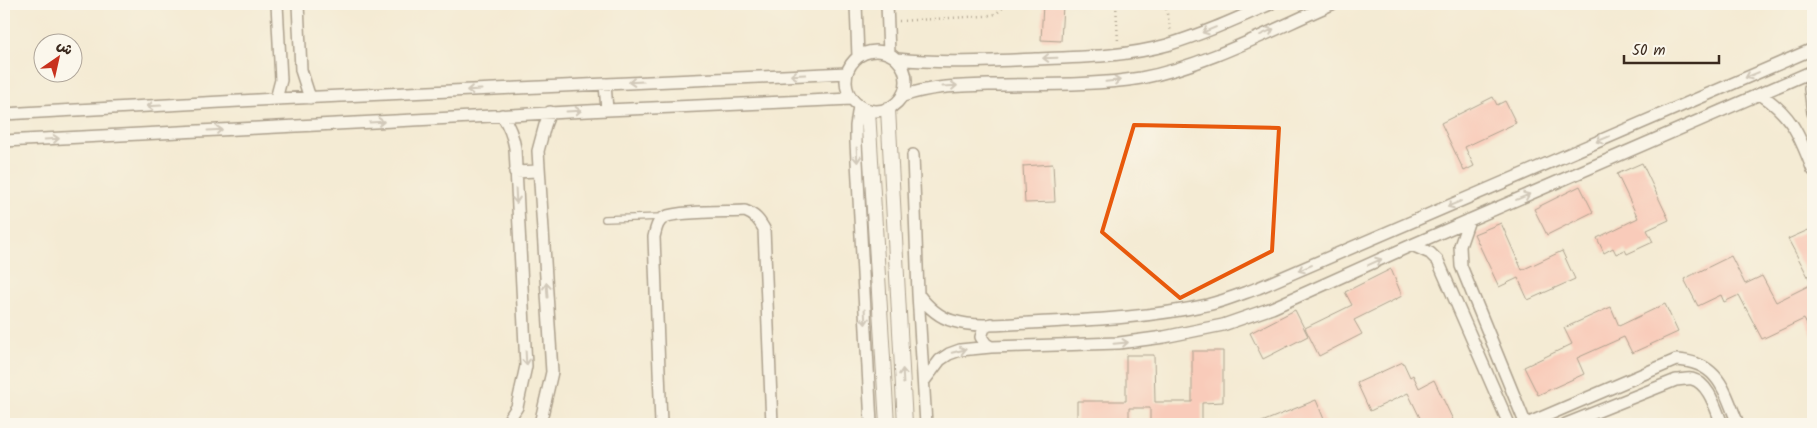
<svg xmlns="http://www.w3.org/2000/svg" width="1817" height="428" font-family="Kalam,'Playpen Sans Arabic',sans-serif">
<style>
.building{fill:#fea59b}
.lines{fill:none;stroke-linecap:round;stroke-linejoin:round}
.service-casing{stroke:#574739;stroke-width:8}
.minor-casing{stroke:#574739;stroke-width:14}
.tertiary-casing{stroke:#574739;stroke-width:16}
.path{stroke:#574739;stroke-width:2.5;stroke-dasharray:1 4;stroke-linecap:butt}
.service{stroke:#fff;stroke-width:5.5}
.minor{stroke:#fff;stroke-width:11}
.tertiary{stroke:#fff;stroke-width:14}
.oneway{stroke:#a79f9a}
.marked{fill:none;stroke:#e8590c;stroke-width:4;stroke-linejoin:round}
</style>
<rect width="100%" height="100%" fill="#fbf7ec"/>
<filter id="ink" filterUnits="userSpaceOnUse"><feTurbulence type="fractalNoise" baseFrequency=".02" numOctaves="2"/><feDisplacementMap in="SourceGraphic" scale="10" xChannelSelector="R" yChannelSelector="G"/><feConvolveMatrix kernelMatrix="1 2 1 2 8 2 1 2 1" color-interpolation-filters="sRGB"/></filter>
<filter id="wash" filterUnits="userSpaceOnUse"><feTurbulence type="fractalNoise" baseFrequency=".0096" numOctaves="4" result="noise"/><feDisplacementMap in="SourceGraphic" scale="20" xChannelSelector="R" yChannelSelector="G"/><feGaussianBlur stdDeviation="1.12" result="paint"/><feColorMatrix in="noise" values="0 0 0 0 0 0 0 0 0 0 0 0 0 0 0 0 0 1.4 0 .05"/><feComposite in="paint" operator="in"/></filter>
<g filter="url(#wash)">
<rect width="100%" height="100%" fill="#f4ebd4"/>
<g id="blocks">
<path class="building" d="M 1043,4 L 1063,5 L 1061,41 L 1041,40 Z
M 1493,97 L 1497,105 L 1505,101 L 1516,123 L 1465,147 L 1474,166 L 1464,171 L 1441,123 Z
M 1642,163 L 1669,220 L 1647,230 L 1653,242 L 1627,254 L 1625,250 L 1616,254 L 1613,248 L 1604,253 L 1597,238 L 1638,218 L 1617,174 Z
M 1053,164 L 1055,202 L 1025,203 L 1023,166 Z
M 1580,186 L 1593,212 L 1547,235 L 1534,209 Z
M 1501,223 L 1522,270 L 1562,251 L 1575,279 L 1528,300 L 1518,278 L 1499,287 L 1474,234 Z
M 1813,228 L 1813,337 L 1804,319 L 1762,339 L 1739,295 L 1724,302 L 1721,295 L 1698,306 L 1684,279 L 1731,256 L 1745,284 L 1762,276 L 1776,302 L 1812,284 L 1788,239 Z
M 1391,269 L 1402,296 L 1354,320 L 1362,334 L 1319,356 L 1305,328 L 1352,305 L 1345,292 Z
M 1665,304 L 1678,332 L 1632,353 L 1624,337 L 1577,358 L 1584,374 L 1538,395 L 1524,367 L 1572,344 L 1564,328 L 1611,307 L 1619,326 Z
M 1295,310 L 1308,336 L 1263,359 L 1250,333 Z
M 1192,351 L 1223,351 L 1223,402 L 1202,403 L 1202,424 L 1150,424 L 1150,408 L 1129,408 L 1129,424 L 1077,424 L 1077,401 L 1126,401 L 1126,355 L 1154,355 L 1155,402 L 1192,402 Z
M 1403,362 L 1410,377 L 1413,375 L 1419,388 L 1434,380 L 1455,424 L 1423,424 L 1408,393 L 1370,411 L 1357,383 Z
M 1316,400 L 1326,424 L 1257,424 Z"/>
</g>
</g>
<g filter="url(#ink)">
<use href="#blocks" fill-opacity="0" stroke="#574739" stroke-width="1"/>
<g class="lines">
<g class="service-casing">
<path id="service" d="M 605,219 L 662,217"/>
</g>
<g class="minor-casing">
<path id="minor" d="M 298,4 L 301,70 L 310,98
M 856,4 L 858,57
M 887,4 L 889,53
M846 81a30 30 0 1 1 60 0a30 30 0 1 1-60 0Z
M 897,59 C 943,64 989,61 1035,59 C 1079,57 1124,57 1167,45 C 1203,34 1236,19 1270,4
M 1813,72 L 1810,89 L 1813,113
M 605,84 L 607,110
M 1760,94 C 1793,116 1799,135 1813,170
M 903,96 C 931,86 959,86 989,85 C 1039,84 1092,86 1141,78 C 1205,66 1272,30 1332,4
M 276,99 L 281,80 L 277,4
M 859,106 L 856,126 L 856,142 L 871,424
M 4,114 L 276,99 L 847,73
M 502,115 C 509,126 513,135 515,148 L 526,366 L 517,407 L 506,424
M 4,141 L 607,110 L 852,99
M 913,155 L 918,294 L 926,424
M 515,172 L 538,171
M 1469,220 L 1460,246 L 1461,266 L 1524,420
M 1412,245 L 1430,253 L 1438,261 L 1509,424
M 918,294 C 927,306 938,317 953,321 C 977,328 1005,324 1029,323 C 1089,320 1148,318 1207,305 C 1224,301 1241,294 1258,288 L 1813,49
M 991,347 L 986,344 L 981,337 L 984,328 L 991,324
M 924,381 L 940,360 L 949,354 L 960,350 L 991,347 L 1119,343 L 1164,337 L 1223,325 L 1272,308 L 1412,245 L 1813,71
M 1529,423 L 1676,360 C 1719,362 1724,390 1738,424
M 540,424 L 552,372 L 538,151 L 545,125 L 550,112
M 661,424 L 654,237 C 656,229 657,221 665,217 C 677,211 729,212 745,211 C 755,215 759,220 764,229 L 772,424
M 1566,424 L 1676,380 C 1681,380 1688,378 1692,379 C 1709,383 1716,410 1722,424"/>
</g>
<g class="tertiary-casing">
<path id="tertiary" d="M 888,109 L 905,424
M 868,111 L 887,424"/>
</g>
<path class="path" d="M 1116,4 L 1118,42
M 1165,4 L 1171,32
M 899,21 L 984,16 L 996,14 L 1007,4"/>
<use href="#service" class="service"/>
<use href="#minor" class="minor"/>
<use href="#tertiary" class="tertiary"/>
</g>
<defs><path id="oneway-shaft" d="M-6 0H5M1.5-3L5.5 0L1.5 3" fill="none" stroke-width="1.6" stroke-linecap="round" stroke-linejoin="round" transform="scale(1.25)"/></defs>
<g class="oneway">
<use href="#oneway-shaft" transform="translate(1209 30) rotate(158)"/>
<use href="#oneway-shaft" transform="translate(1267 32) rotate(-24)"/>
<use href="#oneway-shaft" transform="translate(1050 58) rotate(178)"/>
<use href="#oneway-shaft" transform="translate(798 75) rotate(177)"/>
<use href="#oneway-shaft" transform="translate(1752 75) rotate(157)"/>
<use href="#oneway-shaft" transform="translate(1113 81) rotate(-6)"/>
<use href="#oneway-shaft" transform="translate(636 82) rotate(177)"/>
<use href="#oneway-shaft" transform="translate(950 86) rotate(-3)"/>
<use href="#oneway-shaft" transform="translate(474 90) rotate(177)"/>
<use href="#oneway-shaft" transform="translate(154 106) rotate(177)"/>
<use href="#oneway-shaft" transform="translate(574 111) rotate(-3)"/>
<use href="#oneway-shaft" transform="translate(377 122) rotate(-3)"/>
<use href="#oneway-shaft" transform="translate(215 130) rotate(-3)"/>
<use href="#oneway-shaft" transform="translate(52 139) rotate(-3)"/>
<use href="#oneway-shaft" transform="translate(1603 139) rotate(157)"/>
<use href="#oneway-shaft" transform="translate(857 155) rotate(87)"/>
<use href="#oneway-shaft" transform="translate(516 196) rotate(87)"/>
<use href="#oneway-shaft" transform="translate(1523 197) rotate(-23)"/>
<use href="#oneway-shaft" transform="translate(1454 204) rotate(157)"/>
<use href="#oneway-shaft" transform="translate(1375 262) rotate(-24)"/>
<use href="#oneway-shaft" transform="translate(1305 268) rotate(157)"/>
<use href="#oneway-shaft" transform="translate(547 290) rotate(-94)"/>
<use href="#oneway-shaft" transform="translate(865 317) rotate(87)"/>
<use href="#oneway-shaft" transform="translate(1121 343) rotate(-5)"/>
<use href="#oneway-shaft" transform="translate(959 351) rotate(-14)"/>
<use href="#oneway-shaft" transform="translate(526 358) rotate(87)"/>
<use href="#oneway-shaft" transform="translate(903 376) rotate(-93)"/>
</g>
</g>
<path d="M0 0H1817V428H0ZM 1134,125 L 1279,128 L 1272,251 L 1180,298 L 1102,232 Z" fill="#f4ebd4" fill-opacity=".55" fill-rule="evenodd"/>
<path class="marked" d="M 1134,125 L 1279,128 L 1272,251 L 1180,298 L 1102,232 Z"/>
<rect width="1817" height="428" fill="none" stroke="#fbf7ec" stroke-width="20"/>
<g transform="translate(58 58) rotate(34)"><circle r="24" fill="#fbf7ec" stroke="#aea59a"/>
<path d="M0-4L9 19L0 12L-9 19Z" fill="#c8321e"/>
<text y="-8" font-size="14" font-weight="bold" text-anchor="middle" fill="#3b2a1e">ش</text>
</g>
<path d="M1624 55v8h95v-8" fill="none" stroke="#3b2a1e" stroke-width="2.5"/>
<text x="1632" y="55" font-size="15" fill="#3b2a1e" stroke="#fbf7ec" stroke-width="4" paint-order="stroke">50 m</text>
</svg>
